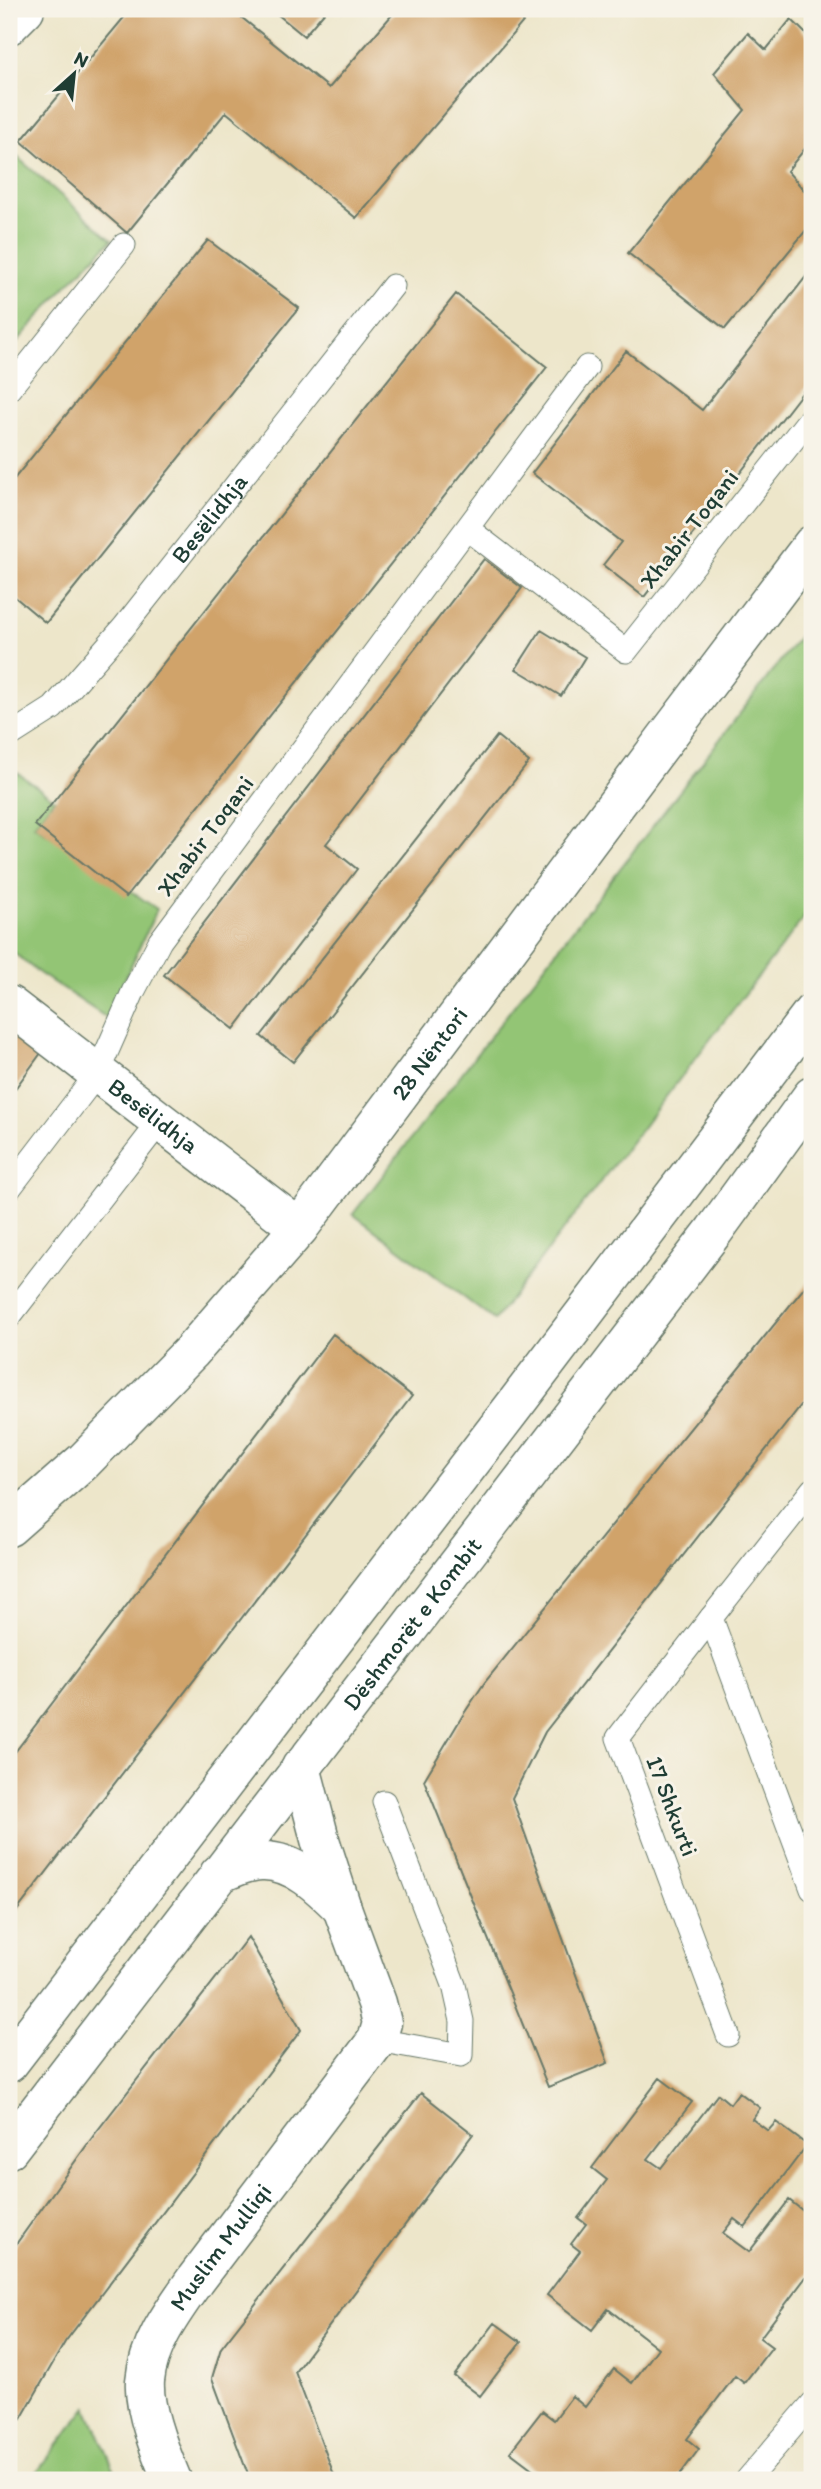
<svg xmlns="http://www.w3.org/2000/svg" width="821" height="2489" font-family="Itim,sans-serif">
<style>
.green{fill:#93c575;stroke:#598154;stroke-width:2}
.building{fill:#d0a36a}
.lines{fill:none;stroke-linecap:round;stroke-linejoin:round}
.lane-casing{stroke:#677868;stroke-width:25}
.street-casing{stroke:#677868;stroke-width:41}
.secondary-casing{stroke:#677868;stroke-width:41}
.primary-casing{stroke:#677868;stroke-width:41}
.lane{stroke:#fff;stroke-width:23}
.street{stroke:#fff;stroke-width:38}
.secondary{stroke:#fff;stroke-width:38}
.primary{stroke:#fff;stroke-width:38}
.labels{text-anchor:middle;stroke-width:6;stroke-linejoin:round;paint-order:stroke}
.street-label{font-size:24px;fill:#1f3d34;stroke:#f7f3e8}
</style>
<rect width="100%" height="100%" fill="#f7f3e8"/>
<filter id="ink" filterUnits="userSpaceOnUse"><feTurbulence type="fractalNoise" baseFrequency=".0143" numOctaves="2"/><feDisplacementMap in="SourceGraphic" scale="14" xChannelSelector="R" yChannelSelector="G"/><feConvolveMatrix kernelMatrix="1 2 1 2 8 2 1 2 1" color-interpolation-filters="sRGB"/></filter>
<filter id="wash" filterUnits="userSpaceOnUse"><feTurbulence type="fractalNoise" baseFrequency=".00686" numOctaves="4" result="noise"/><feDisplacementMap in="SourceGraphic" scale="28" xChannelSelector="R" yChannelSelector="G"/><feGaussianBlur stdDeviation="1.57" result="paint"/><feColorMatrix in="noise" values="0 0 0 0 0 0 0 0 0 0 0 0 0 0 0 0 0 1.4 0 .05"/><feComposite in="paint" operator="in"/></filter>
<g filter="url(#wash)">
<rect width="100%" height="100%" fill="#ede6ca"/>
<path class="green" d="M 9,150 L 112,240 L 66,286 L 9,351 Z
M 812,620 L 812,907 L 494,1320 L 353,1214 Z
M 9,767 L 54,799 L 34,825 L 157,909 L 107,1018 L 39,973 L 9,949 Z
M 87,2407 L 119,2480 L 31,2480 Z"/>
<g id="blocks">
<path class="building" d="M 131,9 L 231,9 L 329,88 L 397,9 L 534,9 L 356,218 L 226,112 L 127,233 L 21,141 Z
M 271,9 L 327,9 L 304,36 Z
M 791,19 L 812,40 L 812,140 L 787,171 L 812,199 L 812,223 L 725,329 L 628,253 L 745,110 L 714,73 L 748,33 L 766,50 Z
M 208,240 L 299,308 L 46,623 L 9,592 L 9,485 Z
M 812,269 L 812,380 L 644,597 L 603,565 L 621,542 L 532,473 L 626,351 L 702,410 Z
M 456,294 L 547,367 L 126,897 L 35,825 Z
M 484,559 L 522,588 L 326,844 L 357,869 L 234,1029 L 164,975 Z
M 541,630 L 585,657 L 561,696 L 516,669 Z
M 497,736 L 529,762 L 293,1062 L 261,1036 Z
M 9,1029 L 41,1053 L 9,1097 Z
M 812,1278 L 812,1391 L 545,1732 L 512,1798 L 608,2063 L 548,2087 L 424,1780 L 463,1715 L 485,1682 Z
M 333,1334 L 412,1396 L 9,1921 L 9,1760 Z
M 248,1937 L 301,2030 L 65,2342 L 21,2419 L 9,2396 L 9,2254 L 94,2135 Z
M 660,2078 L 692,2102 L 648,2159 L 661,2168 L 718,2094 L 730,2104 L 739,2092 L 760,2108 L 752,2119 L 768,2131 L 776,2122 L 807,2145 L 745,2227 L 734,2219 L 723,2233 L 749,2252 L 789,2200 L 812,2218 L 812,2269 L 760,2338 L 772,2347 L 744,2383 L 735,2376 L 687,2439 L 699,2449 L 676,2480 L 547,2480 L 510,2452 L 542,2411 L 554,2420 L 572,2396 L 585,2407 L 614,2369 L 632,2383 L 658,2348 L 608,2309 L 592,2330 L 547,2295 L 580,2251 L 571,2244 L 586,2224 L 578,2218 L 607,2180 L 592,2168 Z
M 421,2093 L 473,2134 L 295,2372 L 336,2480 L 250,2480 L 212,2378 L 221,2348 Z
M 495,2323 L 521,2342 L 480,2396 L 454,2376 Z"/>
</g>
</g>
<g filter="url(#ink)">
<use href="#blocks" fill-opacity="0" stroke="#677868" stroke-width="2"/>
<g class="lines">
<g class="lane-casing">
<g id="lane">
<path d="M 9,389 L 124,245"/>
<path d="M 468,529 L 626,651 L 812,416"/>
<path id="s1" d="M 9,736 L 53,708 L 124,627 L 393,286"/>
<path d="M 9,1189 L 97,1074 L 133,992 L 160,941 L 587,367"/>
<path d="M 9,1317 L 159,1123"/>
<path d="M 812,1490 L 711,1618 L 812,1889"/>
<path d="M 711,1618 L 618,1738 L 728,2035"/>
<path d="M 377,2040 L 461,2055 L 462,2021 L 454,1985 L 384,1802"/>
<path d="M 747,2480 L 812,2404"/>
</g>
</g>
<g class="street-casing">
<g id="street">
<path id="s2" d="M 9,1005 L 299,1228"/>
<path id="s3" d="M 9,1527 L 84,1461 L 191,1352 L 299,1228 L 665,739 L 812,545"/>
<path d="M 219,1874 C 233,1868 247,1861 262,1861 C 294,1860 321,1887 342,1908"/>
<path id="s4" d="M 172,2480 C 161,2454 143,2410 145,2381 C 148,2344 174,2310 195,2280 L 377,2040 L 382,2023 L 377,2003 L 342,1908 L 321,1843 L 301,1767"/>
</g>
</g>
<g class="secondary-casing">
<path id="secondary" d="M 9,25 L 25,9"/>
</g>
<g class="primary-casing">
<g id="primary">
<path d="M 9,2063 L 514,1406 L 812,1013"/>
<path id="s5" d="M 9,2149 L 714,1231 L 812,1096"/>
</g>
</g>
<use href="#lane" class="lane"/>
<use href="#street" class="street"/>
<use href="#secondary" class="secondary"/>
<use href="#primary" class="primary"/>
</g>
</g>
<g class="labels">
<g class="street-label">
<text dy="8" stroke="none"><textPath href="#s1" startOffset="298">Besëlidhja</textPath></text>
<text transform="translate(689 529) rotate(-52)" y="8">Xhabir Toqani</text>
<text transform="translate(205 836) rotate(-53)" y="8">Xhabir Toqani</text>
<text dy="8" stroke="none"><textPath href="#s3" startOffset="635">28 Nëntori</textPath></text>
<text dy="8" stroke="none"><textPath href="#s2" startOffset="182">Besëlidhja</textPath></text>
<text dy="8" stroke="none"><textPath href="#s5" startOffset="662">Dëshmorët e Kombit</textPath></text>
<text transform="translate(672 1806) rotate(69)" y="8">17 Shkurti</text>
<text dy="8" stroke="none"><textPath href="#s4" startOffset="259">Muslim Mulliqi</textPath></text>
</g>
</g>
<rect width="821" height="2489" fill="none" stroke="#f7f3e8" stroke-width="35"/>
<g transform="translate(74 74) rotate(27)" stroke="#f7f3e8" stroke-width="5" paint-order="stroke">
<path d="M0-5L12 26L0 18L-12 26Z" fill="#1f3d34"/>
<text y="-10" font-size="19" font-weight="bold" text-anchor="middle" fill="#1f3d34">N</text>
</g>
</svg>
